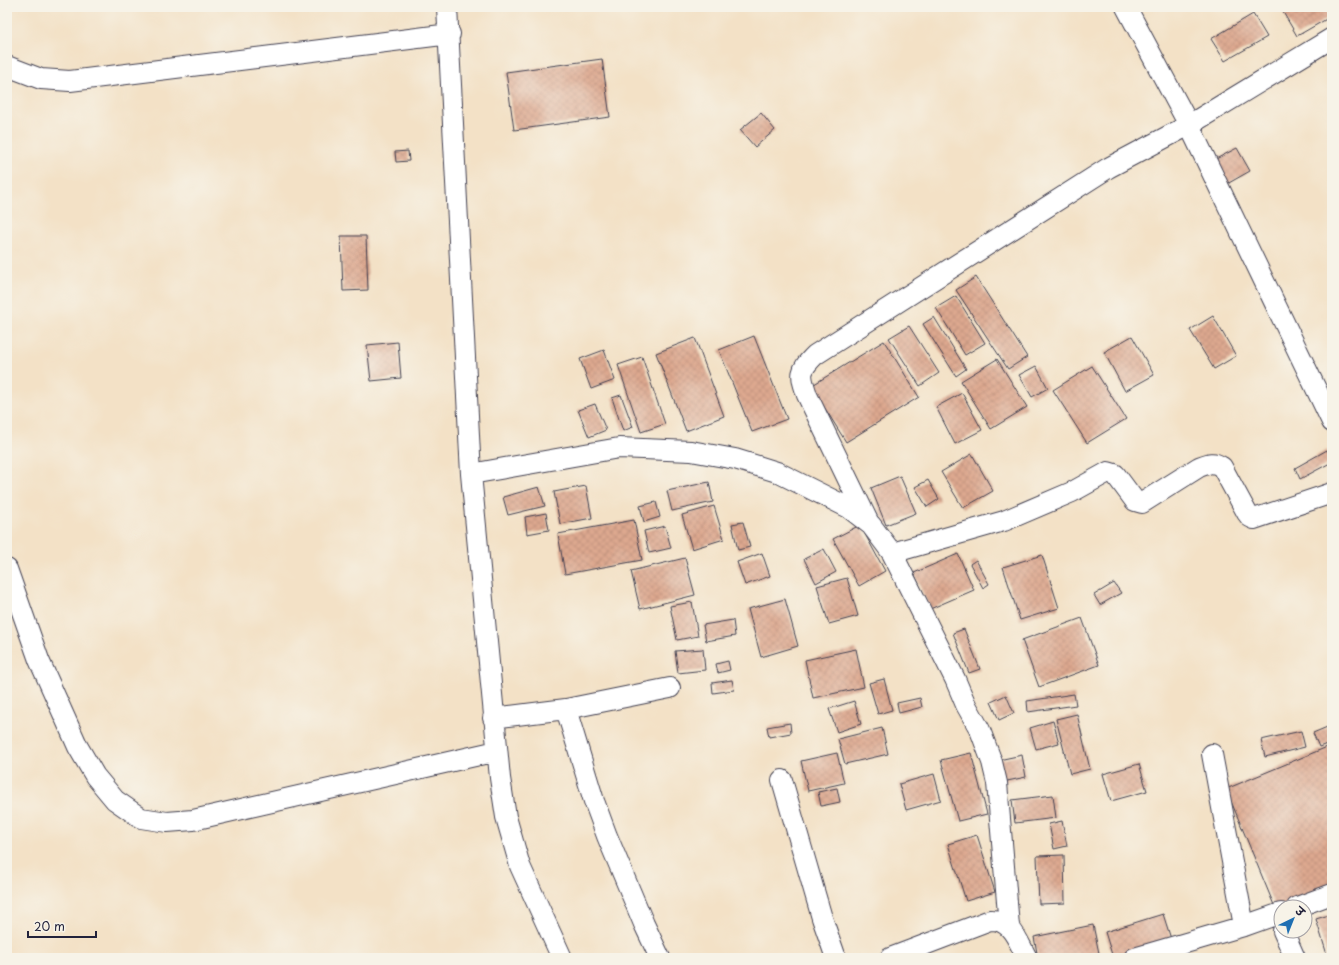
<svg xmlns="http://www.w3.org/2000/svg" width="1339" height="965" font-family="'Playpen Sans','Playpen Sans Deva',sans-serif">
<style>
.building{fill:url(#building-cross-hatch)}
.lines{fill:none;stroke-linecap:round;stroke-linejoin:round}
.minor-casing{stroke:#413f50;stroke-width:22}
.minor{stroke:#fff;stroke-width:20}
</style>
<defs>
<pattern id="building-cross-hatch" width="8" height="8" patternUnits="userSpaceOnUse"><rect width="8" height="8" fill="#dda88f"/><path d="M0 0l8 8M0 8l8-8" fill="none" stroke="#bd907c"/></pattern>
</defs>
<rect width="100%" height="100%" fill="#f7f3e8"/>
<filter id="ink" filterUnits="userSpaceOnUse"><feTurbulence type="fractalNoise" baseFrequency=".025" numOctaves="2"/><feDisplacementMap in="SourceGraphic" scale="8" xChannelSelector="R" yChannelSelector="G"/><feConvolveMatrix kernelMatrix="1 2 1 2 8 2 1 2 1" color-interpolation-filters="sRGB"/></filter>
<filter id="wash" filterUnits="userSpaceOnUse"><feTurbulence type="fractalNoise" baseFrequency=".012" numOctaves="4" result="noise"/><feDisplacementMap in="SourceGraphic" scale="16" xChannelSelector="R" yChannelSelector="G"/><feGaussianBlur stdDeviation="0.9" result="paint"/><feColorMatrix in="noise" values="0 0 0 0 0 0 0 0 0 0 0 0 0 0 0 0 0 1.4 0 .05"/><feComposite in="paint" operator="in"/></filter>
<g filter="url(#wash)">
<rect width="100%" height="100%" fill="#f3e1c6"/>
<g id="blocks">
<path class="building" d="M 1280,7 L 1325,7 L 1330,17 L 1297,36 Z
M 1253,14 L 1267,37 L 1225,61 L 1211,39 Z
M 602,59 L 610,117 L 514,130 L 506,72 Z
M 761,113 L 775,130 L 755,147 L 740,130 Z
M 1237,148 L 1250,171 L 1227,184 L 1214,160 Z
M 408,151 L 409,161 L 396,162 L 395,152 Z
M 341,236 L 366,236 L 368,290 L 343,291 Z
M 976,277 L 1027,357 L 1008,369 L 956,290 Z
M 956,296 L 985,343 L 965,355 L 936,308 Z
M 1213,316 L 1236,356 L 1214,369 L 1190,330 Z
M 934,317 L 966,369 L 956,376 L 923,324 Z
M 909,326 L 939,373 L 920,386 L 889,338 Z
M 754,336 L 787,419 L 752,432 L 719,350 Z
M 1132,336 L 1154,375 L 1125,391 L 1104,352 Z
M 695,338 L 724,416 L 686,431 L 656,353 Z
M 884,341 L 919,397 L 846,442 L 811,386 Z
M 398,342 L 401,378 L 371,381 L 367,345 Z
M 604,350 L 615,380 L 591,389 L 580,359 Z
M 642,357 L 665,424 L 641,432 L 618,365 Z
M 997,359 L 1027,407 L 991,429 L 961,381 Z
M 1036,366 L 1048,388 L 1032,397 L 1019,375 Z
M 1092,366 L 1126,419 L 1087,443 L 1053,390 Z
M 962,393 L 982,430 L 955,444 L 936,407 Z
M 621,395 L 633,427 L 623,431 L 612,398 Z
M 595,404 L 606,430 L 589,437 L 578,410 Z
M 1327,450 L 1332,459 L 1332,462 L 1300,479 L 1295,468 Z
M 972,454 L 993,491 L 963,508 L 941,472 Z
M 900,476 L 916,513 L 886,525 L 871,488 Z
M 928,480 L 939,499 L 927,507 L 915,487 Z
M 709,482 L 713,502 L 672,511 L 667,491 Z
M 586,486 L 592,518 L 560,524 L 554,492 Z
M 539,487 L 545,506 L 508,515 L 503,497 Z
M 656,502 L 660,517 L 644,522 L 640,506 Z
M 714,506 L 724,539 L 692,549 L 682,515 Z
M 546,513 L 549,530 L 527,534 L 525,517 Z
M 634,520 L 642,560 L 565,574 L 558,534 Z
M 743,522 L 750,547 L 738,550 L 732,524 Z
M 860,525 L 885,571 L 859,586 L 833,539 Z
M 665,526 L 671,548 L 649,553 L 644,531 Z
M 824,549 L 836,572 L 816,583 L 804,559 Z
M 762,553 L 770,576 L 745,585 L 737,562 Z
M 958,554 L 974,590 L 930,609 L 914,573 Z
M 1042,555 L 1059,608 L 1020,620 L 1003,567 Z
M 685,558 L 695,595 L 640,609 L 631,571 Z
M 976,560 L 989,584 L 983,588 L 970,564 Z
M 847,578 L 858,616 L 829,624 L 817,586 Z
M 1114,583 L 1121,593 L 1100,605 L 1094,595 Z
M 785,599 L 798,646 L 761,657 L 748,609 Z
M 692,602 L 698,636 L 677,640 L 670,606 Z
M 1082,618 L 1099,665 L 1039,687 L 1022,640 Z
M 733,620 L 735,636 L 706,641 L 703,625 Z
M 964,629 L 980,669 L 969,673 L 953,633 Z
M 703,649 L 705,670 L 678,673 L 675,651 Z
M 856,649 L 864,687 L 813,698 L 805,660 Z
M 728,661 L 730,670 L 718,673 L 716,664 Z
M 884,679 L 892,710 L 878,714 L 869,683 Z
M 732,680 L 734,690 L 713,693 L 712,683 Z
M 1074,694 L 1076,705 L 1028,712 L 1027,701 Z
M 1006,695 L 1014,713 L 999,720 L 991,702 Z
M 920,698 L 922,707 L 899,713 L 897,703 Z
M 854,701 L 861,724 L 837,732 L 829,709 Z
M 1077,714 L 1090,769 L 1070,774 L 1056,719 Z
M 1053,721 L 1059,743 L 1036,749 L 1030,728 Z
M 790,723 L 791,733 L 769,737 L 767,727 Z
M 1332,725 L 1332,742 L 1319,747 L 1313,733 Z
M 882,728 L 888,754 L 845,764 L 838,739 Z
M 1301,731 L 1305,747 L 1265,757 L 1261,740 Z
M 1332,745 L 1332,887 L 1276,910 L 1226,789 Z
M 837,753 L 844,783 L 808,791 L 801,761 Z
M 971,753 L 987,814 L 958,821 L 941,760 Z
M 1022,755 L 1026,777 L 998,783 L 994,761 Z
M 1139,764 L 1147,791 L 1111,801 L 1103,774 Z
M 934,774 L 941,800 L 906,810 L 899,784 Z
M 837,788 L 840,802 L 821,806 L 818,792 Z
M 1053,795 L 1056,818 L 1015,823 L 1012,800 Z
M 1062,821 L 1067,846 L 1054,849 L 1049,824 Z
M 977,835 L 995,892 L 966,901 L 948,844 Z
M 1064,855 L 1065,903 L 1039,904 L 1037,856 Z
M 1163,914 L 1172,942 L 1120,958 L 1113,958 L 1105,932 Z
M 1332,914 L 1332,958 L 1328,958 L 1316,919 Z
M 1093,925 L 1100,958 L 1038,958 L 1034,937 Z"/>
</g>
</g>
<g filter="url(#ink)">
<use href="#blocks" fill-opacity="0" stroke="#413f50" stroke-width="1"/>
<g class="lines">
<g class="minor-casing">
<path id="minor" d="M 447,7 L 471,474 L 500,778 L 506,817 L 520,866 L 562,958
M 1126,7 L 1189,125 L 1332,422
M 7,66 L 41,79 L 70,81 L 450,34
M 471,474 L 619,448 L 691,451 L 735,459 L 777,472 L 849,508 L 871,525 L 892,553 L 955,679 L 966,705 L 980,730 L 992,762 L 997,783 L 1009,926
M 868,521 L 807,395 C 800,374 799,371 815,355 L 1108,168 L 1189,125 L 1332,38
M 892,553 L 1004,521 L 1072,492 L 1108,472 L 1115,474 L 1135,501 L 1142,503 L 1199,467 C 1209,463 1213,461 1222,467 L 1247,513 L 1250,517 L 1254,519 L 1332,493
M 7,569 L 39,660 L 78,747 L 95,776 L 115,800 L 141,818 L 167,822 L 193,820 L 497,751
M 566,709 L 594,801 L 607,836 L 644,924 L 660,958
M 493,718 L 566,709 L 670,688
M 1212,754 L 1244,926
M 782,780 L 822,918 L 836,958
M 1297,907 L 1332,894
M 1283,931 L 1295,958
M 890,958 L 990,920 C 1012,919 1018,942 1027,958
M 1134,958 L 1244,926 L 1281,913"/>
</g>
<use href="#minor" class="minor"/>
</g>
</g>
<rect width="1339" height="965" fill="none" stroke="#f7f3e8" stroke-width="24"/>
<g transform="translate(1293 919) rotate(43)"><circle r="19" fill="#f7f3e8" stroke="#a29fa3"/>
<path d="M0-3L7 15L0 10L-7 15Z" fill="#1f6fb2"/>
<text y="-6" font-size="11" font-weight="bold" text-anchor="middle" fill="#22223b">उ</text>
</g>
<path d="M28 931v6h68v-6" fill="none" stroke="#22223b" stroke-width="2"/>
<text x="34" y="931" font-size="12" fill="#22223b" stroke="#f7f3e8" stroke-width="3" paint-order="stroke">20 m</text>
</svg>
